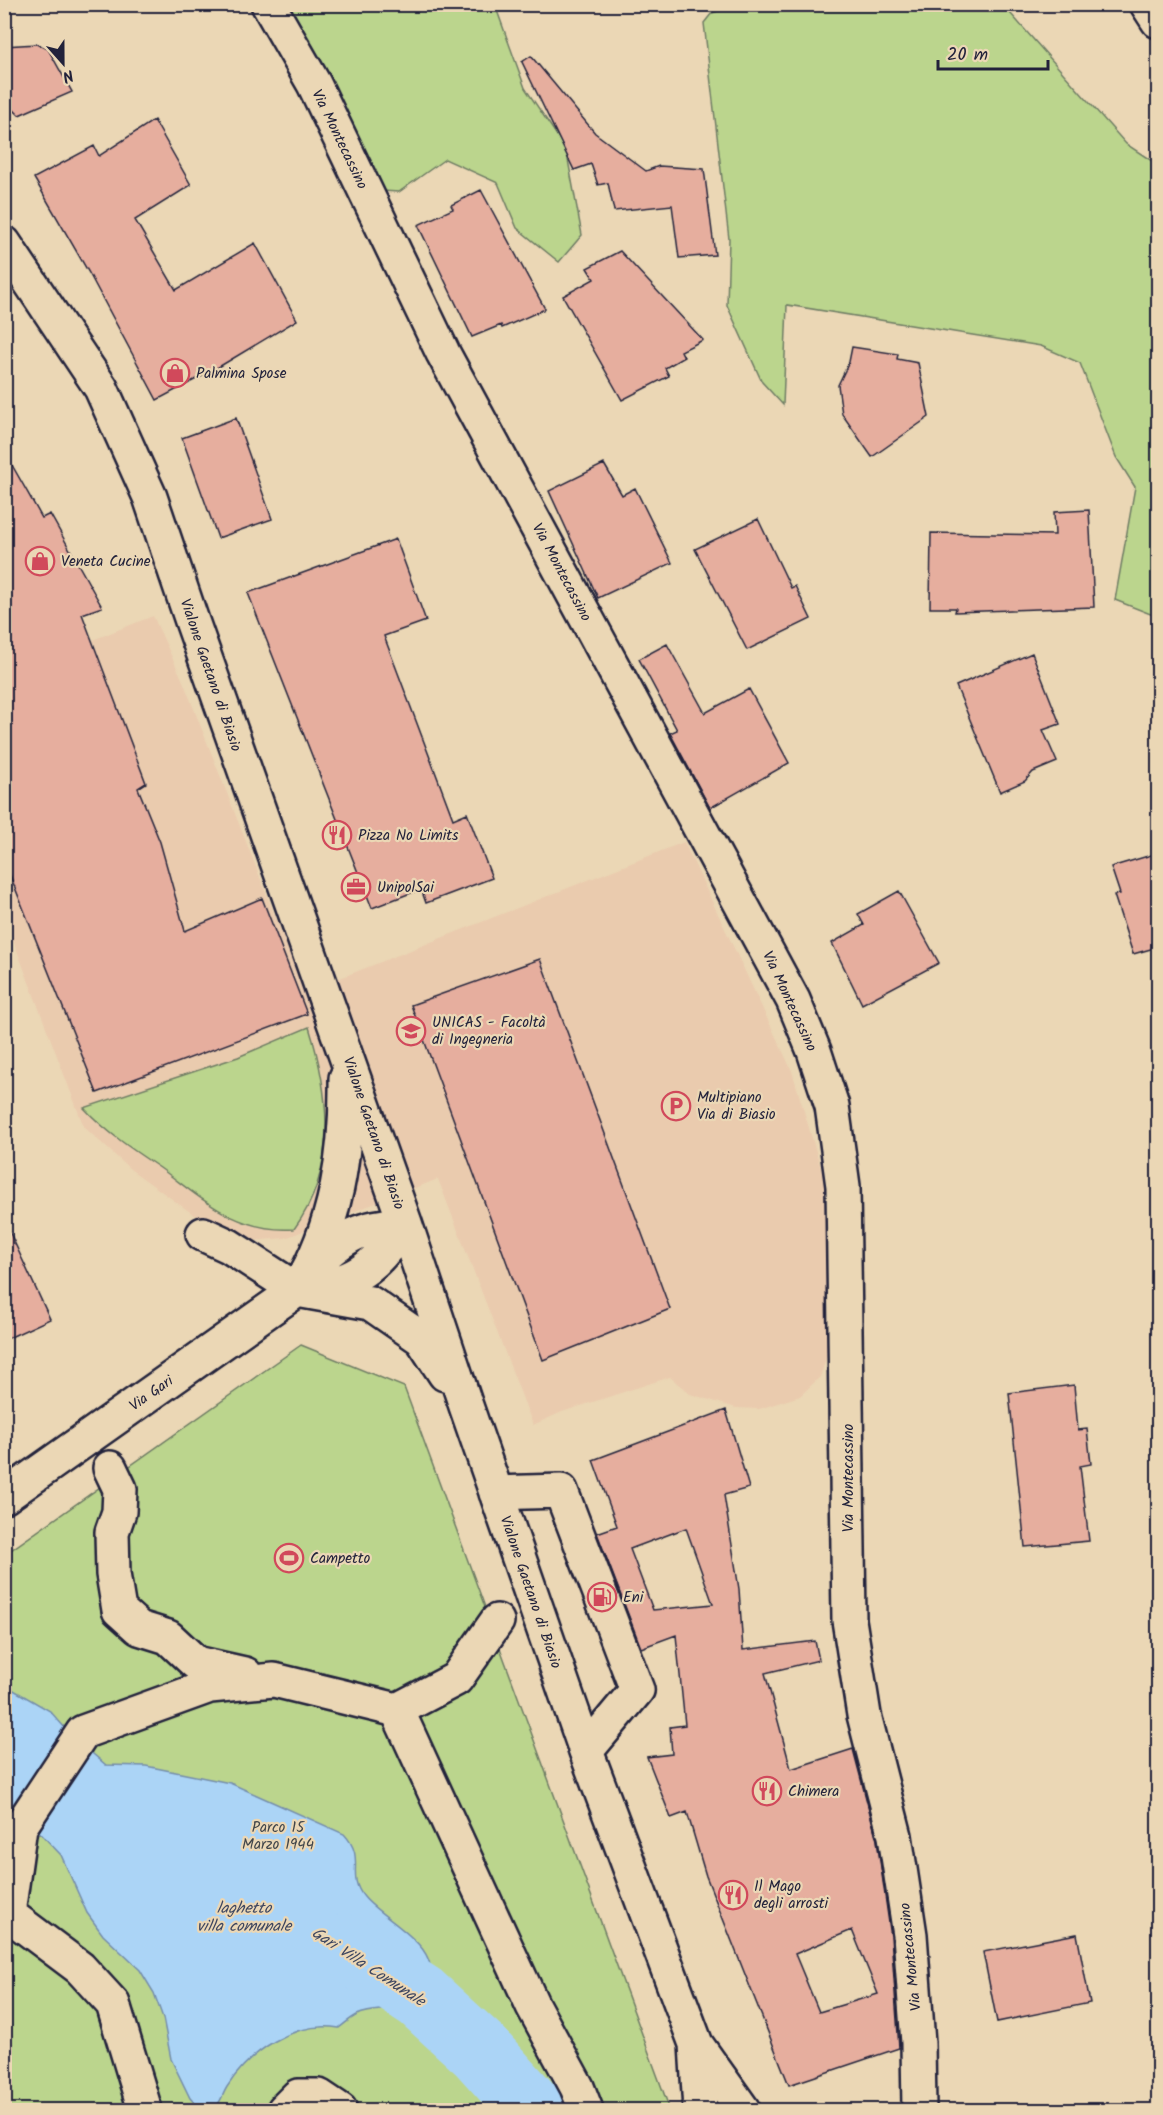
<svg xmlns="http://www.w3.org/2000/svg" width="1163" height="2115" font-family="Kalam,sans-serif">
<style>
.built{fill:#eacbae}
.green{fill:#bbd58d;stroke:#6e7c64;stroke-width:1.5}
.water{fill:#abd4f6;stroke:#748dab;stroke-width:1.5}
.lines{fill:none;stroke-linecap:round;stroke-linejoin:round}
.river{stroke:#abd4f6;stroke-width:66}
.building{fill:#e6ae9e;stroke:#22223b;stroke-width:1.5;fill-rule:evenodd}
.minor-casing{stroke:#22223b;stroke-width:38}
.minor{stroke:#ebd7b5;stroke-width:33}
.labels{text-anchor:middle;stroke-width:4.5;stroke-linejoin:round;paint-order:stroke}
.street-label{font-size:15px;fill:#22223b;stroke:#ebd7b5}
.poi-label{font-size:15px;fill:#22223b;stroke:#ebd7b5;text-anchor:start}
.park-label{font-size:15px;fill:#41464b;stroke:#ebd7b5}
.water-label{font-size:16px;font-style:italic;fill:#3d4660;stroke:#ebd7b5}
</style>
<rect width="100%" height="100%" fill="#ebd7b5"/>
<filter id="ink" filterUnits="userSpaceOnUse"><feTurbulence type="fractalNoise" baseFrequency=".0167" numOctaves="2"/><feDisplacementMap in="SourceGraphic" scale="12" xChannelSelector="R" yChannelSelector="G"/><feConvolveMatrix kernelMatrix="1 2 1 2 8 2 1 2 1" color-interpolation-filters="sRGB"/></filter>
<g filter="url(#ink)">
<path class="built" d="M 153,616 L 183,681 L 305,992 L 684,842 L 792,1071 L 826,1185 L 828,1352 L 820,1377 L 800,1396 L 759,1409 L 736,1408 L 690,1394 L 670,1377 L 562,1412 L 533,1425 L 438,1179 L 285,1238 L 250,1241 L 200,1219 L 130,1169 L 84,1127 L 5,919 L 5,675 Z"/>
<path class="green" d="M 741,4 L 1003,5 L 1126,144 L 1158,165 L 1158,614 L 1153,615 L 1115,600 L 1135,487 L 1116,457 L 1080,363 L 1041,346 L 787,305 L 783,405 L 762,382 L 727,305 L 729,239 L 704,23 L 712,13 Z
M 281,5 L 495,5 L 525,88 L 566,149 L 582,235 L 559,262 L 517,228 L 498,183 L 445,159 L 399,192 L 365,190 Z
M 309,1027 C 330,1095 338,1169 294,1229 C 237,1233 203,1199 160,1168 C 133,1150 106,1132 84,1108 L 238,1057 Z
M 301,1345 L 404,1387 L 670,2110 L 5,2110 L 4,1555 Z"/>
<path class="water" d="M 5,1685 L 50,1711 L 73,1737 L 106,1765 L 146,1766 L 230,1783 L 344,1834 C 367,1859 345,1874 364,1897 C 382,1920 449,1948 426,1987 C 422,1995 416,2003 407,2006 C 392,2011 372,2008 357,2015 C 351,2018 344,2024 339,2028 C 295,2020 250,2051 227,2087 C 222,2095 221,2103 213,2110 L 201,2110 L 190,2098 L 171,2059 L 163,2018 L 154,1993 L 140,1970 L 103,1935 L 87,1913 L 61,1855 L 5,1796 Z"/>
<g class="lines">
<path class="river" d="M 344,1947 L 421,1997 L 480,2051 L 533,2110"/>
</g>
<path class="building" d="M 37,44 L 48,49 L 72,92 L 19,115 L 4,100 L 4,46 Z
M 531,56 L 595,133 L 646,171 L 659,166 L 704,169 L 715,255 L 679,258 L 672,205 L 614,211 L 608,183 L 598,185 L 591,164 L 574,170 L 522,62 Z
M 154,120 L 191,185 L 135,220 L 176,290 L 255,243 L 297,320 L 217,368 L 157,400 L 89,273 L 34,178 L 94,146 L 99,156 Z
M 481,190 L 545,309 L 502,328 L 501,325 L 472,337 L 418,225 L 453,209 L 451,205 Z
M 620,251 L 703,340 L 681,351 L 684,357 L 665,368 L 669,376 L 622,400 L 563,296 L 594,279 L 587,268 Z
M 852,347 L 898,354 L 897,359 L 918,363 L 929,417 L 872,457 L 842,414 L 838,385 L 849,362 Z
M 236,418 L 272,519 L 218,538 L 182,438 Z
M 4,451 L 42,518 L 50,514 L 102,607 L 82,614 L 146,783 L 138,788 L 160,842 L 185,931 L 262,898 L 307,1014 L 97,1093 L 4,860 Z
M 604,464 L 622,495 L 635,488 L 672,563 L 598,598 L 549,491 Z
M 1089,510 L 1094,607 L 955,612 L 956,608 L 930,608 L 931,533 L 1055,535 L 1054,512 Z
M 758,519 L 791,588 L 795,586 L 811,619 L 747,650 L 695,549 Z
M 396,539 L 426,621 L 384,636 L 453,819 L 467,813 L 492,878 L 426,903 L 421,889 L 372,908 L 248,593 Z
M 667,644 L 705,713 L 749,689 L 789,763 L 710,808 L 670,733 L 677,730 L 639,659 Z
M 1032,653 L 1060,724 L 1043,730 L 1057,762 L 1033,772 L 1025,781 L 1000,792 L 956,686 Z
M 1158,853 L 1158,947 L 1133,954 L 1114,895 L 1120,894 L 1111,867 Z
M 899,891 L 939,963 L 862,1004 L 832,943 L 864,925 L 858,914 Z
M 540,959 L 670,1309 L 543,1360 L 411,1005 Z
M 4,1220 L 50,1319 L 4,1340 Z
M 1074,1385 L 1078,1430 L 1087,1429 L 1091,1464 L 1080,1466 L 1089,1541 L 1025,1547 L 1009,1393 Z
M 726,1410 L 749,1488 L 724,1495 L 739,1589 L 743,1650 L 815,1641 L 819,1660 L 765,1673 L 791,1769 L 853,1749 L 877,1840 L 891,1937 L 899,2048 L 789,2085 L 706,1876 L 687,1812 L 671,1818 L 647,1757 L 672,1754 L 670,1727 L 685,1725 L 676,1635 L 641,1648 L 597,1533 L 617,1526 L 593,1460 ZM 686,1528 L 713,1604 L 653,1610 L 630,1549 ZM 852,1930 L 878,1994 L 819,2012 L 795,1954 Z
M 1077,1934 L 1090,2003 L 997,2022 L 983,1952 Z"/>
<g class="lines">
<g class="minor-casing">
<path id="minor" d="M 268,4 L 314,84 L 443,353 L 793,1000 L 814,1051 L 832,1106 L 843,1186 L 849,1620 L 864,1715 L 895,1836 L 910,1935 L 918,2043 L 919,2110
M 1147,4 L 1158,21
M 4,243 L 101,388 L 150,497 L 192,621 L 405,1223 L 466,1406 L 586,1751 L 696,2044 L 743,2110
M 203,1234 L 229,1246 L 297,1290 L 370,1303 L 422,1339 L 445,1374
M 312,1266 C 348,1233 357,1229 405,1223
M 311,1288 C 361,1282 378,1262 405,1223
M 110,1468 L 120,1489 L 119,1512 L 112,1532 L 113,1574 L 119,1610 L 139,1628 L 168,1637 L 196,1663 L 245,1674
M 496,1493 L 561,1491 L 637,1690 L 586,1751
M 4,1497 L 297,1290 C 337,1226 347,1152 346,1078
M 497,1621 L 456,1679 L 397,1710 L 533,2006 L 577,2087 L 586,2110
M 4,1911 L 80,1968 L 113,2004 L 145,2110
M 4,1916 L 8,1913 L 20,1827 L 83,1732 L 210,1686 L 274,1680 L 397,1710
M 696,2044 L 700,2110
M 284,2110 L 298,2096 L 319,2096 L 340,2110"/>
</g>
<use href="#minor" class="minor"/>
</g>
</g>
<defs>
<g id="shop-ring" transform="scale(1.5)"><circle r="9.5" fill="#ebd7b5" stroke="#d1495b" stroke-width="1.5"/><path d="M-5-2.5h2.3a2.7 3.5 0 0 1 5.4 0H5L5.5 6h-11ZM-1.5-2.5h3a1.5 2.3 0 0 0-3 0Z" fill="#d1495b"/></g>
<g id="restaurant-ring" transform="scale(1.5)"><circle r="9.5" fill="#ebd7b5" stroke="#d1495b" stroke-width="1.5"/><path d="M-5-6h1v4h1v-4h1v4h1v-4h1v5L-1.5 .5V6h-2V.5L-5-1ZM5-6V6H3V1.5H1.5Q1.5-4 5-6Z" fill="#d1495b"/></g>
<g id="office-ring" transform="scale(1.5)"><circle r="9.5" fill="#ebd7b5" stroke="#d1495b" stroke-width="1.5"/><path d="M-6-3h4V-5.5h4V-3h4V5H-6ZM-1-4.5V-3h2v-1.5ZM-6 0V1H6V0Z" fill="#d1495b"/></g>
<g id="university-ring" transform="scale(1.5)"><circle r="9.5" fill="#ebd7b5" stroke="#d1495b" stroke-width="1.5"/><path d="M0-5L7-2L0 1L-7-2ZM-4 1L0 2.5L4 1V4Q0 6-4 4Z" fill="#d1495b"/></g>
<g id="parking-ring" transform="scale(1.5)"><circle r="9.5" fill="#ebd7b5" stroke="#d1495b" stroke-width="1.5"/><path d="M-3.5-5.5H1a3.5 3.5 0 0 1 0 7H-1V5.5H-3.5ZM-1-3.4V-.6H.8a1.4 1.4 0 0 0 0-2.8Z" fill="#d1495b"/></g>
<g id="stadium-ring" transform="scale(1.5)"><circle r="9.5" fill="#ebd7b5" stroke="#d1495b" stroke-width="1.5"/><path d="M0-5a6.5 5 0 1 0 0 10a6.5 5 0 1 0 0-10ZM-3.5-1.8h7v3.6h-7Z" fill="#d1495b"/></g>
<g id="fuel-ring" transform="scale(1.5)"><circle r="9.5" fill="#ebd7b5" stroke="#d1495b" stroke-width="1.5"/><path d="M-5.5-6h7V0h2V4h1.3V-2.5L3-4.5l.8-.8L6-3V5H2.5V1h-1V6h-7ZM-4.2-4.7v3.2H.2V-4.7Z" fill="#d1495b"/></g>
</defs>
<g fill-rule="evenodd">
<use href="#shop-ring" x="175" y="373"/>
<use href="#shop-ring" x="40" y="561"/>
<use href="#restaurant-ring" x="337" y="835"/>
<use href="#office-ring" x="356" y="887"/>
<use href="#university-ring" x="411" y="1031"/>
<use href="#parking-ring" x="676" y="1106"/>
<use href="#stadium-ring" x="289" y="1558"/>
<use href="#fuel-ring" x="602" y="1597"/>
<use href="#restaurant-ring" x="767" y="1791"/>
<use href="#restaurant-ring" x="733" y="1895"/>
</g>
<g class="labels">
<g class="street-label">
<text transform="translate(340 139) rotate(64)" y="5">Via Montecassino</text>
<text transform="translate(562 572) rotate(62)" y="5">Via Montecassino</text>
<text transform="translate(211 675) rotate(71)" y="5">Vialone Gaetano di Biasio</text>
<text transform="translate(790 1001) rotate(65)" y="5">Via Montecassino</text>
<text transform="translate(374 1133) rotate(71)" y="5">Vialone Gaetano di Biasio</text>
<text transform="translate(151 1393) rotate(-35)" y="5">Via Gari</text>
<text transform="translate(848 1478) rotate(-90)" y="5">Via Montecassino</text>
<text transform="translate(531 1592) rotate(71)" y="5">Vialone Gaetano di Biasio</text>
<text transform="translate(910 1957) rotate(-96)" y="5">Via Montecassino</text>
</g>
<g class="poi-label">
<text x="196" y="378">Palmina Spose</text>
<text x="61" y="566">Veneta Cucine</text>
<text x="358" y="840">Pizza No Limits</text>
<text x="377" y="892">UnipolSai</text>
<text x="432" y="1027">UNICAS - Facoltà<tspan x="432" dy="17">di Ingegneria</tspan></text>
<text x="697" y="1102">Multipiano<tspan x="697" dy="17">Via di Biasio</tspan></text>
<text x="310" y="1563">Campetto</text>
<text x="623" y="1602">Eni</text>
<text x="788" y="1796">Chimera</text>
<text x="754" y="1891">Il Mago<tspan x="754" dy="17">degli arrosti</tspan></text>
</g>
<g class="park-label">
<text x="278" y="1832">Parco 15<tspan x="278" dy="17">Marzo 1944</tspan></text>
</g>
<g class="water-label">
<text x="244" y="1913">laghetto<tspan x="244" dy="18">villa comunale</tspan></text>
<text transform="translate(369 1966) rotate(33)" y="6">Gari Villa Comunale</text>
</g>
</g>
<rect width="1163" height="2115" fill="none" stroke="#ebd7b5" stroke-width="24"/>
<rect x="12" y="12" width="1139" height="2091" fill="none" stroke="#22223b" stroke-width="2" filter="url(#ink)"/>
<g transform="translate(63 63) rotate(159)" stroke="#ebd7b5" stroke-width="4.5" paint-order="stroke">
<path d="M0-4.5L10 22L0 15L-10 22Z" fill="#22223b"/>
<text y="-9" font-size="16" font-weight="bold" text-anchor="middle" fill="#22223b">N</text>
</g>
<path d="M938 60v9h110v-9" fill="none" stroke="#22223b" stroke-width="3"/>
<text x="947" y="60" font-size="18" fill="#22223b" stroke="#ebd7b5" stroke-width="4.5" paint-order="stroke">20 m</text>
</svg>
